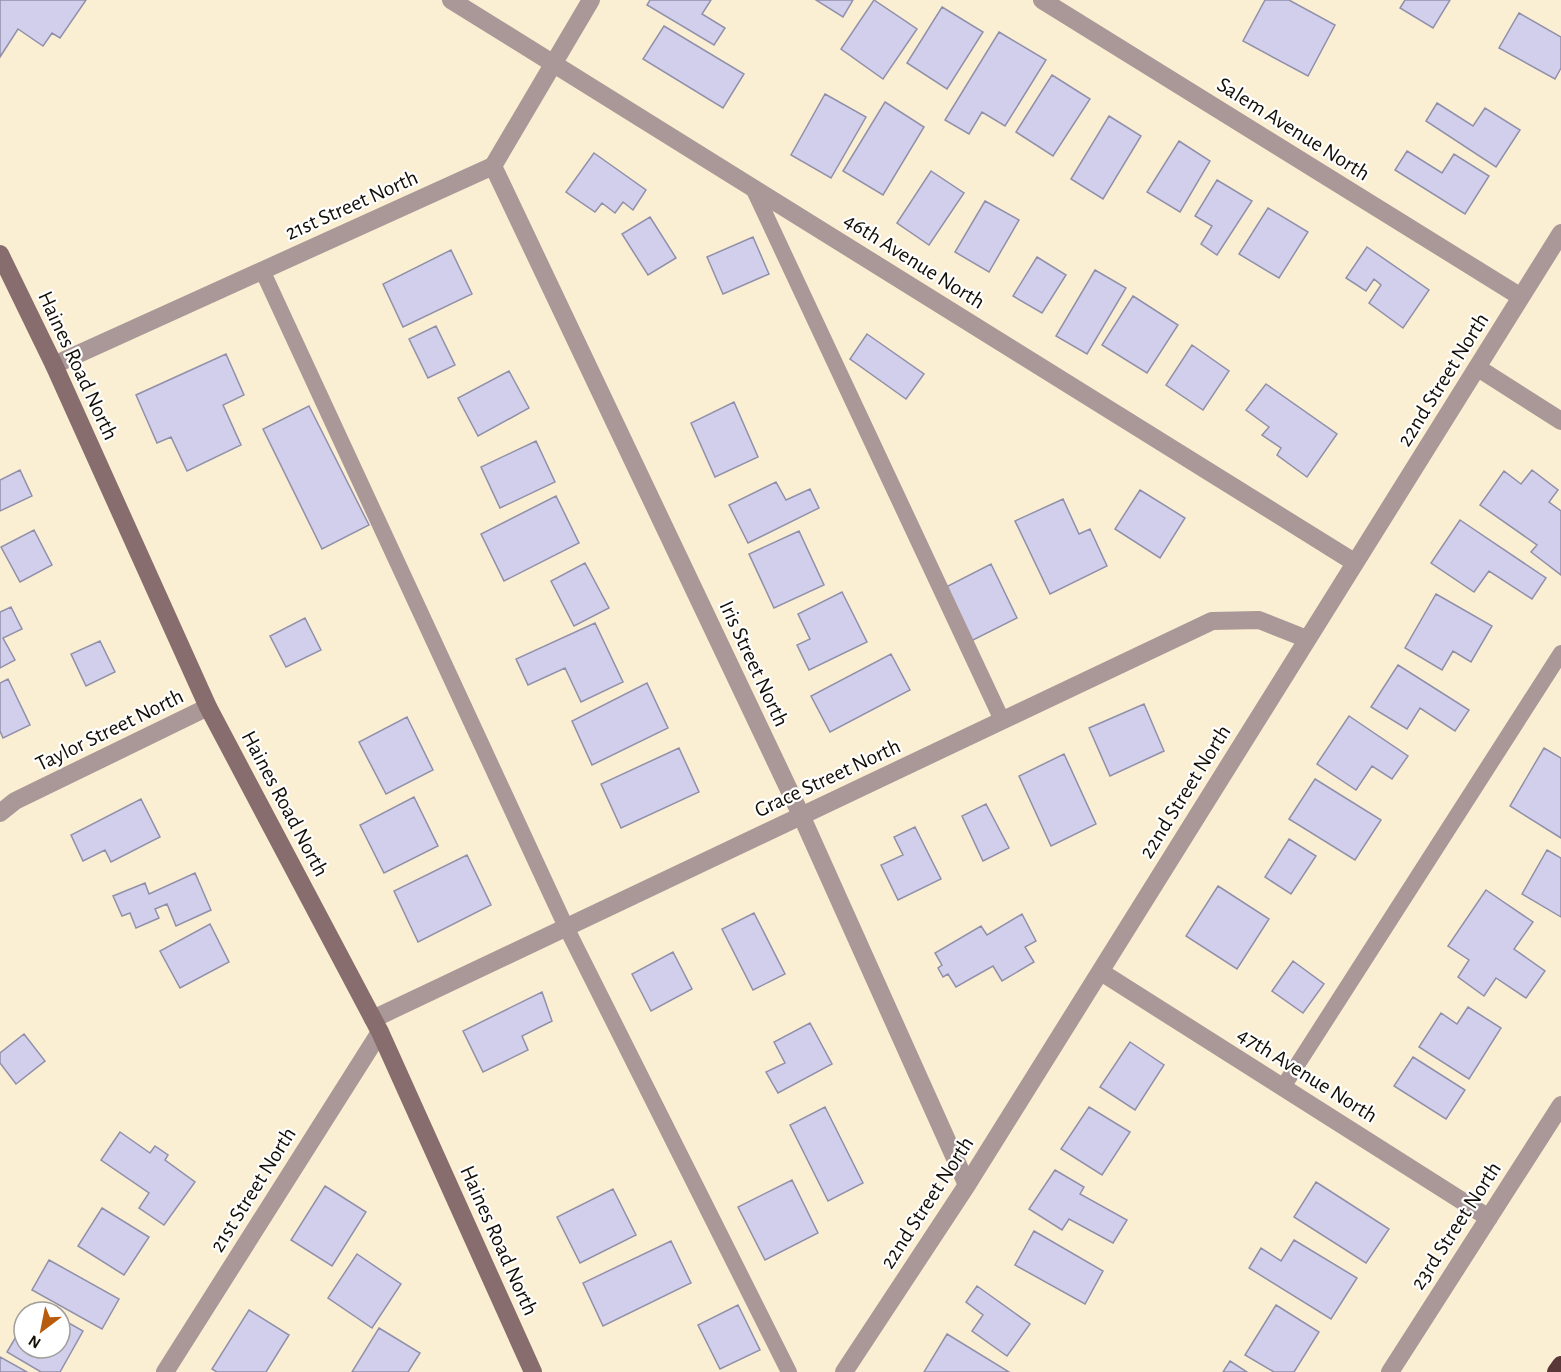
<svg xmlns="http://www.w3.org/2000/svg" width="1561" height="1372" font-family="'Alegreya Sans',sans-serif">
<style>
.building{fill:#d1cfeb;stroke:#9190aa;stroke-width:1.5}
.lines{fill:none;stroke-linecap:round;stroke-linejoin:round}
.lane{stroke:#aa9797;stroke-width:16}
.street{stroke:#aa9797;stroke-width:18}
.secondary{stroke:#876d6d;stroke-width:18}
.highway{stroke:#593637;stroke-width:18}
.labels{text-anchor:middle;stroke-width:4.5;stroke-linejoin:round;paint-order:stroke}
.street-label{font-size:22px;fill:#130f06;stroke:#fff}
</style>
<rect width="100%" height="100%" fill="#faeed3"/>
<path class="building" d="M 0,0 L 86,0 L 60,38 L 52,33 L 43,46 L 18,29 L 0,57 Z
M 650,0 L 711,0 L 702,14 L 725,28 L 714,45 L 647,5 Z
M 816,0 L 853,0 L 843,17 Z
M 874,0 L 917,29 L 883,79 L 841,49 Z
M 1265,0 L 1289,0 L 1335,25 L 1308,76 L 1243,41 Z
M 1405,0 L 1450,0 L 1433,28 L 1400,8 Z
M 942,7 L 983,32 L 947,89 L 907,63 Z
M 1519,13 L 1561,37 L 1561,68 L 1555,79 L 1499,48 Z
M 664,26 L 744,74 L 723,108 L 643,59 Z
M 999,32 L 1046,60 L 1005,126 L 982,112 L 969,134 L 945,120 Z
M 1052,75 L 1090,99 L 1053,156 L 1016,132 Z
M 825,94 L 866,117 L 831,178 L 791,155 Z
M 885,102 L 924,127 L 883,195 L 843,171 Z
M 1437,103 L 1473,126 L 1485,108 L 1520,130 L 1496,167 L 1426,121 Z
M 1109,116 L 1141,136 L 1103,199 L 1071,179 Z
M 1179,141 L 1210,161 L 1180,212 L 1147,192 Z
M 1407,151 L 1442,173 L 1454,154 L 1489,176 L 1465,214 L 1395,170 Z
M 594,153 L 646,190 L 633,210 L 623,202 L 615,213 L 602,203 L 595,212 L 566,192 Z
M 931,171 L 964,193 L 929,245 L 897,223 Z
M 1217,180 L 1252,201 L 1217,255 L 1201,244 L 1212,226 L 1195,216 Z
M 985,201 L 1019,220 L 989,272 L 955,252 Z
M 1268,208 L 1308,232 L 1279,278 L 1239,254 Z
M 650,217 L 676,258 L 648,275 L 622,234 Z
M 753,237 L 769,274 L 723,294 L 707,257 Z
M 1367,247 L 1429,290 L 1403,328 L 1369,303 L 1381,285 L 1374,279 L 1366,291 L 1346,278 Z
M 451,250 L 472,294 L 403,327 L 383,284 Z
M 1037,257 L 1066,275 L 1042,313 L 1013,296 Z
M 1095,270 L 1126,288 L 1087,354 L 1056,336 Z
M 1133,296 L 1178,325 L 1147,373 L 1102,345 Z
M 436,326 L 455,365 L 428,378 L 409,339 Z
M 867,334 L 924,374 L 906,399 L 850,359 Z
M 1192,345 L 1229,371 L 1203,410 L 1166,385 Z
M 226,354 L 244,395 L 223,405 L 241,445 L 187,471 L 171,437 L 157,443 L 136,395 Z
M 509,371 L 529,408 L 478,436 L 458,398 Z
M 1266,384 L 1337,434 L 1307,477 L 1277,455 L 1281,448 L 1262,435 L 1269,427 L 1246,410 Z
M 734,402 L 758,457 L 715,477 L 691,423 Z
M 309,406 L 369,525 L 322,549 L 263,429 Z
M 536,441 L 555,482 L 500,508 L 481,467 Z
M 20,470 L 32,496 L 0,511 L 0,480 Z
M 1532,470 L 1558,490 L 1549,502 L 1561,511 L 1561,575 L 1531,552 L 1537,545 L 1480,505 L 1504,471 L 1521,484 Z
M 776,482 L 786,500 L 810,489 L 819,508 L 748,543 L 729,505 Z
M 1140,490 L 1185,518 L 1160,558 L 1115,529 Z
M 556,496 L 579,543 L 504,581 L 481,534 Z
M 1063,499 L 1079,534 L 1090,529 L 1107,566 L 1050,594 L 1015,521 Z
M 1460,520 L 1546,578 L 1532,599 L 1489,571 L 1474,592 L 1431,563 Z
M 34,530 L 52,565 L 20,582 L 1,547 Z
M 799,531 L 824,585 L 774,608 L 749,554 Z
M 585,563 L 609,608 L 574,626 L 551,581 Z
M 991,564 L 1017,618 L 971,641 L 944,588 Z
M 842,592 L 867,642 L 809,670 L 797,645 L 810,639 L 798,614 Z
M 1436,594 L 1492,626 L 1471,662 L 1453,651 L 1442,670 L 1405,648 Z
M 11,607 L 22,629 L 3,638 L 15,660 L 0,668 L 0,612 Z
M 305,618 L 321,650 L 286,667 L 270,636 Z
M 595,623 L 623,682 L 581,702 L 565,668 L 528,685 L 516,659 Z
M 100,641 L 115,672 L 86,686 L 71,654 Z
M 891,654 L 910,690 L 830,732 L 811,696 Z
M 1398,665 L 1469,710 L 1455,731 L 1420,708 L 1407,729 L 1371,707 Z
M 8,679 L 30,725 L 3,738 L 0,731 L 0,683 Z
M 647,683 L 668,728 L 592,765 L 572,721 Z
M 1144,704 L 1164,751 L 1110,776 L 1089,728 Z
M 1349,716 L 1408,756 L 1392,779 L 1372,766 L 1356,790 L 1317,764 Z
M 407,717 L 433,770 L 386,794 L 359,742 Z
M 679,748 L 699,792 L 621,828 L 601,784 Z
M 1544,748 L 1561,758 L 1561,838 L 1510,806 Z
M 1064,754 L 1096,824 L 1051,846 L 1019,776 Z
M 1315,779 L 1381,820 L 1355,860 L 1289,819 Z
M 414,797 L 438,846 L 384,873 L 360,825 Z
M 141,799 L 160,837 L 111,862 L 105,850 L 83,861 L 71,835 Z
M 986,804 L 1009,848 L 983,861 L 962,816 Z
M 915,827 L 941,879 L 898,900 L 881,865 L 903,855 L 894,837 Z
M 1289,839 L 1316,856 L 1291,894 L 1265,877 Z
M 1547,850 L 1561,858 L 1561,917 L 1522,894 Z
M 467,855 L 491,905 L 418,942 L 394,891 Z
M 195,873 L 211,910 L 176,926 L 167,904 L 155,909 L 159,918 L 136,928 L 130,913 L 122,916 L 113,896 L 145,883 L 149,894 Z
M 1218,886 L 1269,919 L 1237,969 L 1186,936 Z
M 1486,890 L 1533,922 L 1514,949 L 1545,971 L 1526,998 L 1496,978 L 1484,996 L 1458,977 L 1469,960 L 1448,946 Z
M 754,913 L 785,974 L 753,990 L 722,929 Z
M 1022,914 L 1036,941 L 1025,947 L 1034,962 L 1002,981 L 993,966 L 956,987 L 948,974 L 943,977 L 938,968 L 942,965 L 935,953 L 981,926 L 987,935 Z
M 210,924 L 229,962 L 180,988 L 160,951 Z
M 673,952 L 692,989 L 651,1011 L 632,974 Z
M 1293,961 L 1324,984 L 1303,1013 L 1272,991 Z
M 542,992 L 552,1021 L 522,1036 L 528,1050 L 483,1072 L 463,1031 Z
M 1468,1007 L 1501,1028 L 1469,1079 L 1419,1047 L 1441,1013 L 1457,1024 Z
M 810,1023 L 832,1064 L 778,1093 L 766,1072 L 785,1063 L 774,1042 Z
M 24,1034 L 45,1061 L 16,1084 L 0,1063 L 0,1053 Z
M 1130,1042 L 1164,1065 L 1135,1110 L 1100,1087 Z
M 1413,1057 L 1465,1090 L 1446,1119 L 1394,1086 Z
M 825,1107 L 863,1183 L 828,1201 L 790,1125 Z
M 1089,1107 L 1130,1132 L 1102,1175 L 1061,1149 Z
M 120,1132 L 150,1153 L 155,1146 L 168,1155 L 165,1160 L 195,1182 L 164,1225 L 139,1208 L 149,1193 L 101,1160 Z
M 1055,1170 L 1084,1187 L 1080,1194 L 1127,1220 L 1113,1243 L 1069,1219 L 1062,1230 L 1029,1209 Z
M 792,1180 L 818,1233 L 765,1260 L 738,1207 Z
M 1316,1182 L 1389,1229 L 1366,1263 L 1294,1217 Z
M 325,1186 L 366,1212 L 332,1266 L 291,1240 Z
M 613,1189 L 636,1235 L 580,1263 L 557,1217 Z
M 102,1208 L 149,1237 L 124,1275 L 78,1246 Z
M 1034,1231 L 1103,1271 L 1085,1304 L 1015,1265 Z
M 1294,1240 L 1357,1278 L 1331,1319 L 1249,1268 L 1261,1248 L 1281,1261 Z
M 671,1241 L 691,1283 L 603,1326 L 583,1283 Z
M 357,1254 L 401,1284 L 372,1328 L 328,1298 Z
M 49,1260 L 119,1299 L 102,1329 L 32,1290 Z
M 977,1286 L 1030,1324 L 1007,1356 L 972,1331 L 983,1315 L 966,1302 Z
M 35,1303 L 50,1312 L 30,1312 Z
M 738,1305 L 760,1350 L 720,1369 L 698,1325 Z
M 1276,1305 L 1319,1332 L 1294,1372 L 1274,1372 L 1245,1355 Z
M 249,1310 L 289,1335 L 266,1372 L 217,1372 L 212,1369 Z
M 60,1318 L 83,1331 L 60,1372 L 41,1372 L 7,1352 L 24,1323 L 24,1348 L 60,1348 Z
M 379,1328 L 420,1353 L 408,1372 L 352,1372 Z
M 947,1334 L 1009,1372 L 924,1372 Z
M 0,1357 L 27,1372 L 0,1372 Z
M 1230,1361 L 1247,1372 L 1223,1372 Z"/>
<g class="lines">
<path class="lane" d="M 753,188 L 1002,720
M 262,270 L 566,927 L 789,1372
M 1283,1087 L 1561,653"/>
<path class="street" d="M 451,0 L 1354,562
M 1042,0 L 1521,297
M 493,166 L 801,815 L 967,1185
M 54,365 L 493,166 L 591,0
M 1478,368 L 1561,421
M 0,813 L 15,801 L 208,707
M 1101,972 L 1489,1218
M 373,1019 L 1212,621 L 1259,620 L 1307,639
M 165,1372 L 380,1032
M 844,1372 L 967,1185 L 1561,233
M 1390,1372 L 1561,1105"/>
<path class="secondary" d="M 0,254 L 54,365 L 208,707 L 380,1032 L 533,1372"/>
<path class="highway" d="M 1556,1372 L 1561,1365"/>
</g>
<g class="labels">
<g class="street-label">
<text transform="translate(1294 128) rotate(32)" y="8">Salem Avenue North</text>
<text transform="translate(351 204) rotate(-24)" y="8">21st Street North</text>
<text transform="translate(915 260) rotate(32)" y="8">46th Avenue North</text>
<text transform="translate(79 365) rotate(65)" y="8">Haines Road North</text>
<text transform="translate(1442 379) rotate(-58)" y="8">22nd Street North</text>
<text transform="translate(755 663) rotate(65)" y="8">Iris Street North</text>
<text transform="translate(109 729) rotate(-26)" y="8">Taylor Street North</text>
<text transform="translate(827 777) rotate(-25)" y="8">Grace Street North</text>
<text transform="translate(1184 791) rotate(-58)" y="8">22nd Street North</text>
<text transform="translate(286 803) rotate(62)" y="8">Haines Road North</text>
<text transform="translate(1308 1074) rotate(32)" y="8">47th Avenue North</text>
<text transform="translate(252 1189) rotate(-58)" y="8">21st Street North</text>
<text transform="translate(926 1202) rotate(-57)" y="8">22nd Street North</text>
<text transform="translate(1455 1225) rotate(-57)" y="8">23rd Street North</text>
<text transform="translate(500 1240) rotate(66)" y="8">Haines Road North</text>
</g>
</g>
<g transform="translate(42 1330) rotate(212)"><circle r="28" fill="#ffffff" stroke="#a19f9b" stroke-width="1.5"/>
<path d="M0-4.5L10 22L0 15L-10 22Z" fill="#b95b0c"/>
<text y="-9" font-size="16" font-weight="bold" text-anchor="middle" fill="#130f06">N</text>
</g>
</svg>
